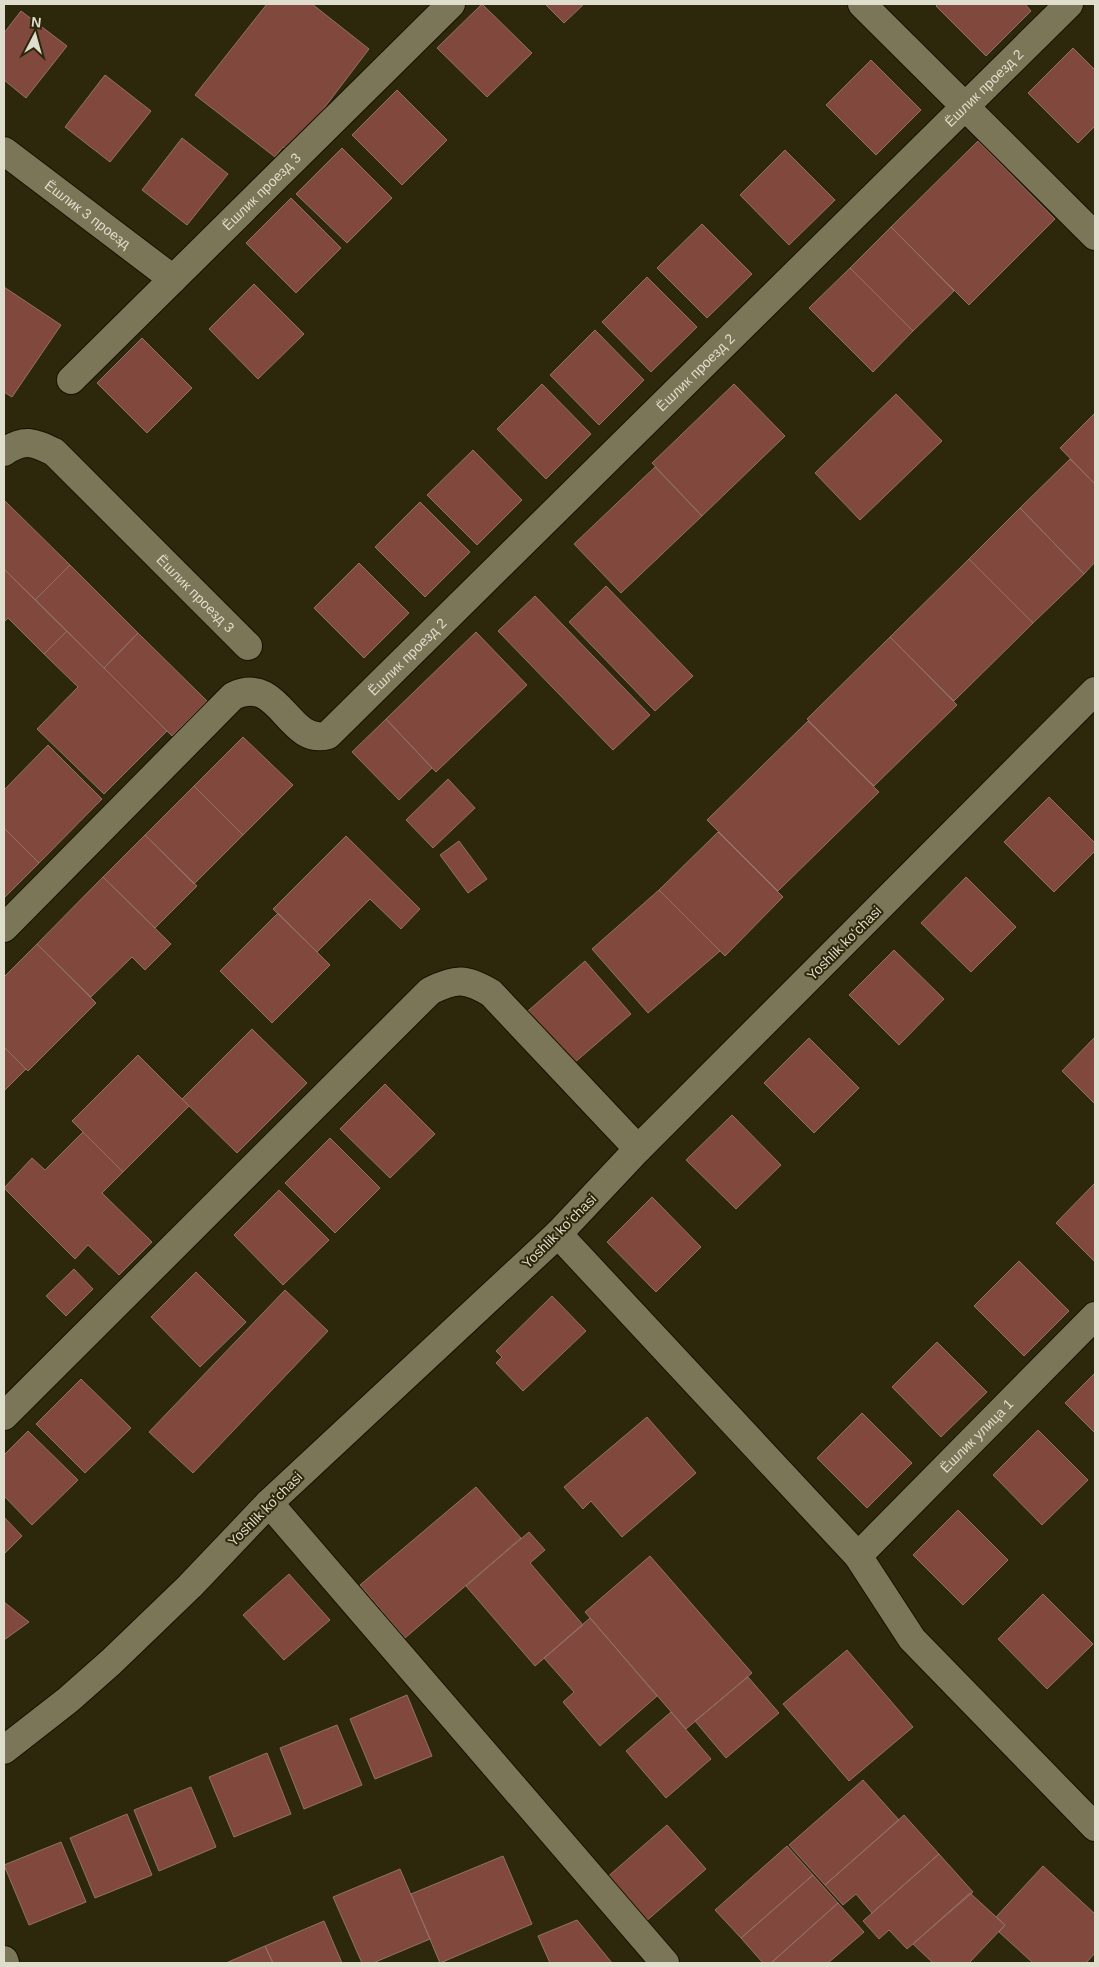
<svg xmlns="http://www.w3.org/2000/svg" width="1099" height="1967" font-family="Helvetica,sans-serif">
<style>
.building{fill:#81493d;stroke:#937169}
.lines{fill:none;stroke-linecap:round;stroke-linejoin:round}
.street-casing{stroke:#161100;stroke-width:30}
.street{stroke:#7b7657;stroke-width:28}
.labels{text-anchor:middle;stroke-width:4;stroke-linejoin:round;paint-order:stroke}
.street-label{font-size:14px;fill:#dfddcc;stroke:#2d280c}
</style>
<rect width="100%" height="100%" fill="#2d280c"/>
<path class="building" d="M 267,4 L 312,4 L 369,49 L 290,153 L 283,147 L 275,157 L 195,95 Z
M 482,4 L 532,53 L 487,97 L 437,48 Z
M 545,4 L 584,4 L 564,23 Z
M 938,4 L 1025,4 L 1031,11 L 986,56 L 936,6 Z
M 21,11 L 67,46 L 26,98 L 4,80 L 4,33 Z
M 1073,48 L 1095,70 L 1095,126 L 1078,143 L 1028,93 Z
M 871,60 L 921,110 L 876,155 L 826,105 Z
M 105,75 L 151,111 L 110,162 L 65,127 Z
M 397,90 L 447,140 L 402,185 L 352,135 Z
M 182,138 L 228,174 L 187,225 L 142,190 Z
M 978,141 L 1055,219 L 969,305 L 891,227 Z
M 342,148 L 392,198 L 347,243 L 296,194 Z
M 785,150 L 835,200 L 789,245 L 740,195 Z
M 291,198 L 341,248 L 296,293 L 246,243 Z
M 702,224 L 752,274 L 707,318 L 657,268 Z
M 891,227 L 954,291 L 913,331 L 850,268 Z
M 850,268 L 913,331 L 873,372 L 809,308 Z
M 647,277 L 697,327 L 651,372 L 602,322 Z
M 254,284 L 304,334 L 258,379 L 209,329 Z
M 4,287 L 61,325 L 12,397 L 4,392 Z
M 595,330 L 644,380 L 599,425 L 550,375 Z
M 142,338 L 192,388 L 147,433 L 97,383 Z
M 542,384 L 591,434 L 546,479 L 497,429 Z
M 734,384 L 785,436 L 702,516 L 652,463 Z
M 896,394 L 942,441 L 860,520 L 815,473 Z
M 1095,413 L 1095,484 L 1060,448 Z
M 473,450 L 522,500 L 477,545 L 427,495 Z
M 1070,459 L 1095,484 L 1095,562 L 1084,574 L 1020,508 Z
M 655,467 L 702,516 L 621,593 L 574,544 Z
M 4,500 L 70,565 L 35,600 L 4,569 Z
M 420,502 L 470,552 L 425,597 L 375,547 Z
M 1020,508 L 1084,574 L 1033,623 L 969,559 Z
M 969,559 L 1033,623 L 954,701 L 890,637 Z
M 359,563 L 409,613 L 364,658 L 314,608 Z
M 70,565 L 138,633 L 104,668 L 35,600 Z
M 4,569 L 67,631 L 44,654 L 8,618 L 4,622 Z
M 606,586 L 693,676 L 655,711 L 569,622 Z
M 535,596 L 650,715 L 613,750 L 498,631 Z
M 67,631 L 167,731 L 104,794 L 37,729 L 78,687 L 44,654 Z
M 476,632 L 527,685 L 436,772 L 386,719 Z
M 138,633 L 207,701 L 172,736 L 104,668 Z
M 890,637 L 957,705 L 874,786 L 807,719 Z
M 386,719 L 432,768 L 399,800 L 352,752 Z
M 808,721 L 879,792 L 778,891 L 707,820 Z
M 243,737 L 293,785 L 243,835 L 194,786 Z
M 48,745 L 102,799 L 39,863 L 4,828 L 4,790 Z
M 448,779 L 475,808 L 433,848 L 406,820 Z
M 194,786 L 243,835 L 194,884 L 145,835 Z
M 1049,797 L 1095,843 L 1095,851 L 1054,892 L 1004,842 Z
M 4,828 L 39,863 L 4,898 Z
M 718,832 L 783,897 L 725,956 L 659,890 Z
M 145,835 L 197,886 L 155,928 L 103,877 Z
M 346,836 L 420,909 L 401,929 L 370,899 L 317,952 L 273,909 Z
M 459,841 L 487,879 L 468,893 L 440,855 Z
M 103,877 L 171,944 L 145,970 L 132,957 L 91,997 L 37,944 Z
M 966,877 L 1016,927 L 971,972 L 921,923 Z
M 659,890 L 720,951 L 648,1013 L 592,949 Z
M 278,913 L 330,965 L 272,1023 L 220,971 Z
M 37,944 L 96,1003 L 28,1071 L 4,1047 L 4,977 Z
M 894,950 L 944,999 L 899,1045 L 849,995 Z
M 585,961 L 631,1014 L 574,1063 L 528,1011 Z
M 252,1029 L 307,1083 L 237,1153 L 182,1099 Z
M 1095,1037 L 1095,1104 L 1062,1071 Z
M 809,1038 L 859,1088 L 814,1133 L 764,1083 Z
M 4,1047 L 26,1069 L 4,1091 Z
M 138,1055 L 189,1106 L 123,1172 L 72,1121 Z
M 385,1084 L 435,1134 L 390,1178 L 340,1129 Z
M 732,1115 L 781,1165 L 736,1209 L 686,1160 Z
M 83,1132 L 123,1172 L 102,1193 L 152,1242 L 119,1275 L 88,1245 L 75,1259 L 4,1188 L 32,1158 L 45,1170 Z
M 330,1138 L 380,1188 L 335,1233 L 285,1183 Z
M 1095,1183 L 1095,1262 L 1056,1223 Z
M 279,1190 L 329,1240 L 283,1285 L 234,1235 Z
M 652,1197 L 701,1247 L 656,1292 L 607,1242 Z
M 1019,1261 L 1069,1311 L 1024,1356 L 974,1306 Z
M 74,1269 L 93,1289 L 66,1316 L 46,1296 Z
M 196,1272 L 246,1322 L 200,1367 L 151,1317 Z
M 285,1290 L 328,1331 L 193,1473 L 149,1432 Z
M 552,1296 L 586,1331 L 523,1391 L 496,1363 L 502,1357 L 496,1351 Z
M 937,1342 L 987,1392 L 941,1437 L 892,1387 Z
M 1095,1373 L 1095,1433 L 1065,1403 Z
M 81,1379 L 131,1428 L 85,1473 L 36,1424 Z
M 862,1413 L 912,1463 L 867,1508 L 817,1458 Z
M 647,1417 L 696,1473 L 622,1537 L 591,1501 L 583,1509 L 564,1487 Z
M 1038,1430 L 1088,1480 L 1042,1525 L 993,1475 Z
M 28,1431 L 78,1480 L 32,1525 L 4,1496 L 4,1455 Z
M 476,1487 L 521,1538 L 405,1638 L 360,1585 Z
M 958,1510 L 1008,1560 L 963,1605 L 913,1555 Z
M 4,1517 L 22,1536 L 4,1554 Z
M 529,1532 L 545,1550 L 530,1563 L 583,1625 L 535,1666 L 466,1586 Z
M 650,1556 L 752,1673 L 686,1729 L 585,1612 Z
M 289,1574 L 330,1620 L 284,1660 L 243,1615 Z
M 1043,1594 L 1093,1644 L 1047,1689 L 998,1639 Z
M 4,1602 L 29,1622 L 4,1640 Z
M 590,1618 L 657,1696 L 600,1746 L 563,1702 L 574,1692 L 544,1658 Z
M 847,1650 L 913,1727 L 849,1781 L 783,1704 Z
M 748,1677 L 779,1713 L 726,1758 L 695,1721 Z
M 407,1695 L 432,1756 L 375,1779 L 350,1719 Z
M 671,1712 L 711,1759 L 666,1798 L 626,1751 Z
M 337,1725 L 362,1785 L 304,1809 L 280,1748 Z
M 267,1753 L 291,1814 L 234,1837 L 209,1777 Z
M 863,1780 L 899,1820 L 825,1885 L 789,1845 Z
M 191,1787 L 216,1847 L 159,1871 L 134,1810 Z
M 127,1814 L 152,1875 L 95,1898 L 70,1838 Z
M 904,1815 L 939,1854 L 872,1913 L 856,1894 L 843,1905 L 825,1885 Z
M 667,1825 L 706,1869 L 644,1923 L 605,1879 Z
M 61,1842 L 86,1902 L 29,1925 L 4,1865 Z
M 787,1846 L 813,1875 L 741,1938 L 715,1910 Z
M 939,1854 L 973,1892 L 907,1949 L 889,1930 L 879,1939 L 863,1921 Z
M 503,1856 L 532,1924 L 440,1963 L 411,1894 Z
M 1043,1866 L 1095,1914 L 1095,1953 L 1086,1963 L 1033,1963 L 999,1932 L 1005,1925 L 996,1917 Z
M 400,1869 L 430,1939 L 373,1963 L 362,1963 L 333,1897 Z
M 813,1875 L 838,1903 L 771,1963 L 763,1963 L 741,1938 Z
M 970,1893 L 1005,1925 L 969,1963 L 933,1963 L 913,1944 Z
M 838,1903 L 864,1932 L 828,1963 L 771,1963 Z
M 577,1920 L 612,1963 L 550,1963 L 538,1936 Z
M 324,1921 L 342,1963 L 273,1963 L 265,1946 Z
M 265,1946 L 273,1963 L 226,1963 Z"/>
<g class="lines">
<g class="street-casing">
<g id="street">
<path d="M 862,4 L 1095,236"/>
<path id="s1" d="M 4,151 L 173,279"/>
<path id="s2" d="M 71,380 L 451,4"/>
<path id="s3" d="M 4,452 C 24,438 33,442 54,452 L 248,646"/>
<path id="s4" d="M 4,928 L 233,696 C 280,673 288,747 328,735 L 1069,4"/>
<path d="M 558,1234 L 858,1556 L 912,1639 L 1095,1827"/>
<path d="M 4,1416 L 430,991 C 456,978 466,978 491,993 L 638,1149"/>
<path d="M 269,1503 L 665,1963"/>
<path id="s5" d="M 858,1556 L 1095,1316"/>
<path d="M 4,1750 L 68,1700 L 111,1662 L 190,1586 L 269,1503 L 558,1234 L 638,1149 L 1095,691"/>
<path d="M 4,1960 L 5,1963"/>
</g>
</g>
<use href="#street" class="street"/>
</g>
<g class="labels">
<g class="street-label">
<text dy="5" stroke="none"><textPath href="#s4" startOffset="1359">Ёшлик проезд 2</textPath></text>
<text dy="5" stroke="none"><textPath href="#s2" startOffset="268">Ёшлик проезд 3</textPath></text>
<text dy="5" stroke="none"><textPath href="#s1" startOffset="105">Ёшлик 3 проезд</textPath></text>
<text dy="5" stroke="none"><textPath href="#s4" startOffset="954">Ёшлик проезд 2</textPath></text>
<text dy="5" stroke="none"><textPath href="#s3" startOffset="254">Ёшлик проезд 3</textPath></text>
<text dy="5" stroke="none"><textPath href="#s4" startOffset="549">Ёшлик проезд 2</textPath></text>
<text transform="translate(844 943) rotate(-45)" y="5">Yoshlik koʻchasi</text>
<text transform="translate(559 1231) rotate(-45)" y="5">Yoshlik koʻchasi</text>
<text dy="5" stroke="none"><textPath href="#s5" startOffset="169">Ёшлик улица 1</textPath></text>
<text transform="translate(265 1509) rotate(-45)" y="5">Yoshlik koʻchasi</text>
</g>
</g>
<rect width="1099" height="1967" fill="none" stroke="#dfddcc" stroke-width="10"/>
<g transform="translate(35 35) rotate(6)" stroke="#2d280c" stroke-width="4" paint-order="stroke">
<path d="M0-4L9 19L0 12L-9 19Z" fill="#dfddcc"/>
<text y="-8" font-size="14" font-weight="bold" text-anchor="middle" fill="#dfddcc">N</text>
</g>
</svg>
